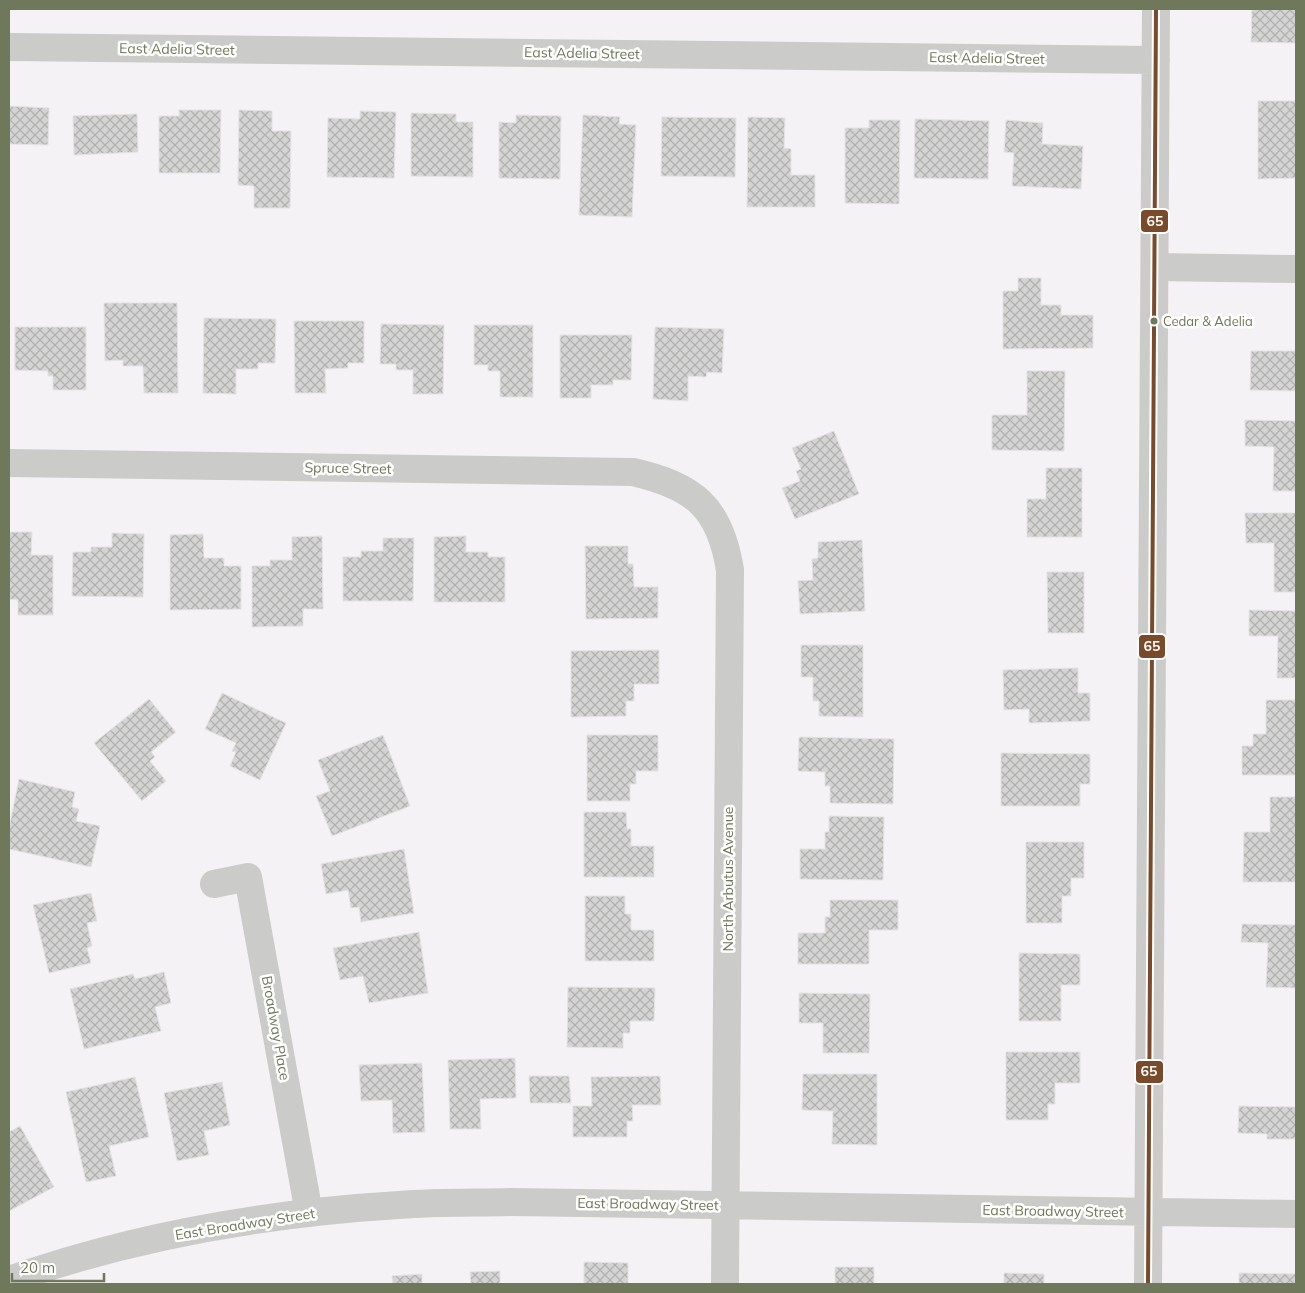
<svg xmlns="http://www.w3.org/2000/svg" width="1305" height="1293" font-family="Mulish,sans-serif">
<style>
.building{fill:url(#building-cross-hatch);stroke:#e4e2e4}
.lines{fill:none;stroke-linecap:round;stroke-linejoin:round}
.street{stroke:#cbccca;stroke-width:28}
.bus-1-casing{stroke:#fff;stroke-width:8}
.bus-1{stroke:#7a4b2a;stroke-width:4}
.bus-dot{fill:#6f785a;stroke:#fff;stroke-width:2}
.labels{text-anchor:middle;stroke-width:5;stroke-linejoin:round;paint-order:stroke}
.bus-label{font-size:13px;fill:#6f785a;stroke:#fff;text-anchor:start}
.street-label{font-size:14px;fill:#6f785a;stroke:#fff}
.line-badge{stroke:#fff;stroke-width:2}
.badge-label{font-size:14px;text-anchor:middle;font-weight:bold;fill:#fff}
</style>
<defs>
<pattern id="building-cross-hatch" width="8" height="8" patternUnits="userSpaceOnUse" patternTransform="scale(1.25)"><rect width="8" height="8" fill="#d5d4d4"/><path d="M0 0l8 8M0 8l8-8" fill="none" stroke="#b1b1af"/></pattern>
</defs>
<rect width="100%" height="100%" fill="#f4f2f4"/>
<path class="building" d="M 1252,9 L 1296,9 L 1296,43 L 1251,42 Z
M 1258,101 L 1296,101 L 1296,178 L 1258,179 Z
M 9,106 L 49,108 L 48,145 L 9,144 Z
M 179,110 L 221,110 L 220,173 L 159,173 L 159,116 L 179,116 Z
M 239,110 L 272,111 L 272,131 L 291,131 L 290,208 L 254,208 L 254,186 L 238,185 Z
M 360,111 L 396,112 L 394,178 L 327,177 L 328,118 L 360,119 Z
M 411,113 L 456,114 L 456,122 L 473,122 L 473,177 L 411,176 Z
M 137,114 L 138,152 L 74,155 L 73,116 Z
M 516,115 L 561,116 L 560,179 L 499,178 L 499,122 L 516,123 Z
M 583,115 L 620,117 L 619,124 L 636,125 L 632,217 L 579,215 Z
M 662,117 L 736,118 L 735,177 L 661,176 Z
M 748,117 L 785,118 L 784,148 L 791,149 L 791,175 L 815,175 L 815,207 L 747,207 Z
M 915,119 L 989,121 L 988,179 L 914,178 Z
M 869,120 L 900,120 L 899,204 L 845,203 L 845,128 L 869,128 Z
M 1006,120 L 1043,123 L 1042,144 L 1083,146 L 1081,189 L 1012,186 L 1014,153 L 1004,152 Z
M 1018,278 L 1041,278 L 1041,305 L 1061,305 L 1061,315 L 1093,315 L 1093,348 L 1003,349 L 1003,291 L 1018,291 Z
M 104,303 L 177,303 L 178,393 L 144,393 L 143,366 L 123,366 L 123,360 L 105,361 Z
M 204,318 L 276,319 L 275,363 L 258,363 L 258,369 L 236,369 L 236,394 L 203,393 Z
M 294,321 L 364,321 L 364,363 L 348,363 L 348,368 L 325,369 L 326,393 L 295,393 Z
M 381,324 L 444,325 L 443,394 L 413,394 L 413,370 L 396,370 L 396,364 L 380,364 Z
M 474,325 L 533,325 L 533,397 L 500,397 L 500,371 L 488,371 L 488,365 L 474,365 Z
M 15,327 L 86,327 L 86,390 L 53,390 L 53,376 L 48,376 L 48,371 L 15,370 Z
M 655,327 L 724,329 L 722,373 L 707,372 L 706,377 L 688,376 L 688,401 L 653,399 Z
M 560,335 L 632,335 L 631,380 L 613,380 L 613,385 L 591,385 L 591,398 L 560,398 Z
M 1251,351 L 1296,351 L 1296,391 L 1250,390 Z
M 1027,371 L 1065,371 L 1064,451 L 992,450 L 992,415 L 1027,415 Z
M 1245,420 L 1296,421 L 1296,491 L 1273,491 L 1274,447 L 1245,446 Z
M 834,431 L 859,494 L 795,519 L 782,488 L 800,481 L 796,471 L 801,469 L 792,448 Z
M 1046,468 L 1082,468 L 1082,537 L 1027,537 L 1027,499 L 1046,499 Z
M 1245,513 L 1296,513 L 1296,592 L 1274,592 L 1274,543 L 1246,543 Z
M 9,532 L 32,532 L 31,555 L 53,555 L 53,615 L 18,615 L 18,600 L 9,599 Z
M 112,533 L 144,534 L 143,597 L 72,596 L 73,552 L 91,552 L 91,547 L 112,547 Z
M 203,534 L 204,558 L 224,558 L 224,566 L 241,566 L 241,609 L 170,610 L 170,535 Z
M 322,536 L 323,609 L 303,609 L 303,626 L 252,627 L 252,566 L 270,566 L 270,560 L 292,560 L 292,537 Z
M 466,536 L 466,552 L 488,552 L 488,557 L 505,557 L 505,602 L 434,602 L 434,537 Z
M 383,538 L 414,538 L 413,601 L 343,601 L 343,557 L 361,557 L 361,551 L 383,551 Z
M 862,540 L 865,611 L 800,614 L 798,581 L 813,580 L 812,559 L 818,558 L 818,542 Z
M 585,546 L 628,546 L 628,564 L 633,564 L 634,587 L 658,587 L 658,618 L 586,619 Z
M 1047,572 L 1084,572 L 1084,633 L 1048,633 Z
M 1249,610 L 1296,611 L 1296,678 L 1277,678 L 1278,636 L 1249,636 Z
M 801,645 L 863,645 L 863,717 L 819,716 L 819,701 L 813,701 L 813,677 L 801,677 Z
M 659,650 L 659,684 L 634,684 L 634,701 L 626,701 L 626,716 L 571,717 L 571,651 Z
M 1078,668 L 1078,693 L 1090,693 L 1090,721 L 1029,723 L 1029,709 L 1004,710 L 1003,670 Z
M 222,693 L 286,723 L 260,780 L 230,766 L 236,752 L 232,751 L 236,743 L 205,729 Z
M 149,699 L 176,732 L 151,752 L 155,757 L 150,761 L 166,781 L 142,801 L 94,743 Z
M 1266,700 L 1296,700 L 1296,775 L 1242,775 L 1242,746 L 1253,746 L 1253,734 L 1266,734 Z
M 383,735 L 410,806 L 332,836 L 316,796 L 330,791 L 318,760 Z
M 587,735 L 658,735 L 658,771 L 636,771 L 636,784 L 630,784 L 630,801 L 587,801 Z
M 799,737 L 894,739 L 893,804 L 830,803 L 830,786 L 825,786 L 825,772 L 798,771 Z
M 1001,753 L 1090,754 L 1090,784 L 1080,784 L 1080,806 L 1001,806 Z
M 19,779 L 75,792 L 72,807 L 79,809 L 76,821 L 100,826 L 91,867 L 9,849 L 9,828 Z
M 1270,797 L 1296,797 L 1296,882 L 1243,882 L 1244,832 L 1270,832 Z
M 584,812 L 626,812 L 627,829 L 631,829 L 631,846 L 654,846 L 654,877 L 584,877 Z
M 829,816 L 884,817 L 883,880 L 800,879 L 800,849 L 825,849 L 825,832 L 829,832 Z
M 1026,842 L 1084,842 L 1084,878 L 1071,878 L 1071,896 L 1062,896 L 1062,923 L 1026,923 Z
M 404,849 L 414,913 L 361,922 L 359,907 L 351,908 L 348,890 L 326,894 L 321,864 Z
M 91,893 L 97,921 L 87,923 L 92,946 L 87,948 L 91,963 L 49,973 L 33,905 Z
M 585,896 L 625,896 L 625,914 L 631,914 L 631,930 L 654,930 L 654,961 L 585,961 Z
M 830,900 L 898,900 L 898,930 L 869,930 L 869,964 L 798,964 L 798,933 L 825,933 L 825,917 L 830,917 Z
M 1242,924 L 1296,925 L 1296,988 L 1266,987 L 1268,943 L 1241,942 Z
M 419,932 L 428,993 L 369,1003 L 363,976 L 340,980 L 333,948 Z
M 1019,953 L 1080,954 L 1080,985 L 1061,985 L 1061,1021 L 1019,1021 Z
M 164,972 L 171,1003 L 155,1007 L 161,1031 L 84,1049 L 70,989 L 133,974 L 135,979 Z
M 568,987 L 655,988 L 654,1021 L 630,1021 L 630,1033 L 623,1033 L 623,1048 L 567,1047 Z
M 799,993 L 870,994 L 869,1053 L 823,1053 L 823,1023 L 799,1023 Z
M 1006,1052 L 1080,1052 L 1080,1083 L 1055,1083 L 1055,1104 L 1048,1104 L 1048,1120 L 1006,1120 Z
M 515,1058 L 516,1098 L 480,1099 L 481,1129 L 450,1129 L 448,1060 Z
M 422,1063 L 425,1132 L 393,1133 L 392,1100 L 361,1101 L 359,1065 Z
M 803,1074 L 877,1074 L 877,1145 L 832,1144 L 833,1111 L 802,1110 Z
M 529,1076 L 569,1076 L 571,1103 L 530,1103 Z
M 660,1076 L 661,1105 L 632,1105 L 633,1121 L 627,1121 L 627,1137 L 573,1137 L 573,1106 L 592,1106 L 591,1077 Z
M 135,1077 L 149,1137 L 109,1146 L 116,1176 L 86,1182 L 66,1092 Z
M 222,1082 L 230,1125 L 204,1131 L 209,1155 L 177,1161 L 164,1093 Z
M 1239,1106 L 1296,1107 L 1296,1139 L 1267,1139 L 1267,1134 L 1238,1133 Z
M 20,1126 L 54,1187 L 9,1211 L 9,1132 Z
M 584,1262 L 628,1263 L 628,1284 L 584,1284 Z
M 835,1267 L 874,1267 L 874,1284 L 828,1284 L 835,1284 Z
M 500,1271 L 500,1284 L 471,1284 L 470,1272 Z
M 1004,1273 L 1044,1274 L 1044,1284 L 1004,1284 Z
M 1239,1273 L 1296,1274 L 1296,1284 L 1239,1284 Z
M 422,1274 L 422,1284 L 393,1284 L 392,1276 Z"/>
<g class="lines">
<path class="street" d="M 9,47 L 1156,60
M 1156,267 L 1296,269
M 9,463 L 633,472 C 694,486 720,507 730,570 L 725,1284
M 214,884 L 248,877 L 309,1213
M 9,1280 C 134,1236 267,1213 399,1205 C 437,1202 475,1203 513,1202 L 1296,1214
M 1148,1284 L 1156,9"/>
<g class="bus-1-casing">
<path id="bus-1" d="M 1148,1284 L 1156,9"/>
</g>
<use href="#bus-1" class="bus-1"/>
</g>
<circle class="bus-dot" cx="1154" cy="321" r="4.5"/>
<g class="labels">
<g class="bus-label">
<text x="1163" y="326">Cedar &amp; Adelia</text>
</g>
<g class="street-label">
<text transform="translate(177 49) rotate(1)" y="5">East Adelia Street</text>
<text transform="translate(582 53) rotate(1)" y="5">East Adelia Street</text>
<text transform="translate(987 58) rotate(1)" y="5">East Adelia Street</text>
<text transform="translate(348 468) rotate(1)" y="5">Spruce Street</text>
<text transform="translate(728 879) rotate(-90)" y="5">North Arbutus Avenue</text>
<text transform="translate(276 1028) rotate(80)" y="5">Broadway Place</text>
<text transform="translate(648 1204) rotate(1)" y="5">East Broadway Street</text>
<text transform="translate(1053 1211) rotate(1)" y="5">East Broadway Street</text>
<text transform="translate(245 1224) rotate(-9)" y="5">East Broadway Street</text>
</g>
</g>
<g class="line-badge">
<rect x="1140" y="209" width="29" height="24" rx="5" fill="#7a4b2a"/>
<rect x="1138" y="634" width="28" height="25" rx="5" fill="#7a4b2a"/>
<rect x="1135" y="1060" width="29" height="24" rx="5" fill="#7a4b2a"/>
</g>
<g class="badge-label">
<text x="1155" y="226">65</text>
<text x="1152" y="651">65</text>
<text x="1149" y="1076">65</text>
</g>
<rect width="1305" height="1293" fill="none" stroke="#6f785a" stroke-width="20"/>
<path d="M12 1273v8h92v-8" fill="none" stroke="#6f785a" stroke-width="2.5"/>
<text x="20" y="1273" font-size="15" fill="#6f785a" stroke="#ffffff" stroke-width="4" paint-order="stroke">20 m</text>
</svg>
